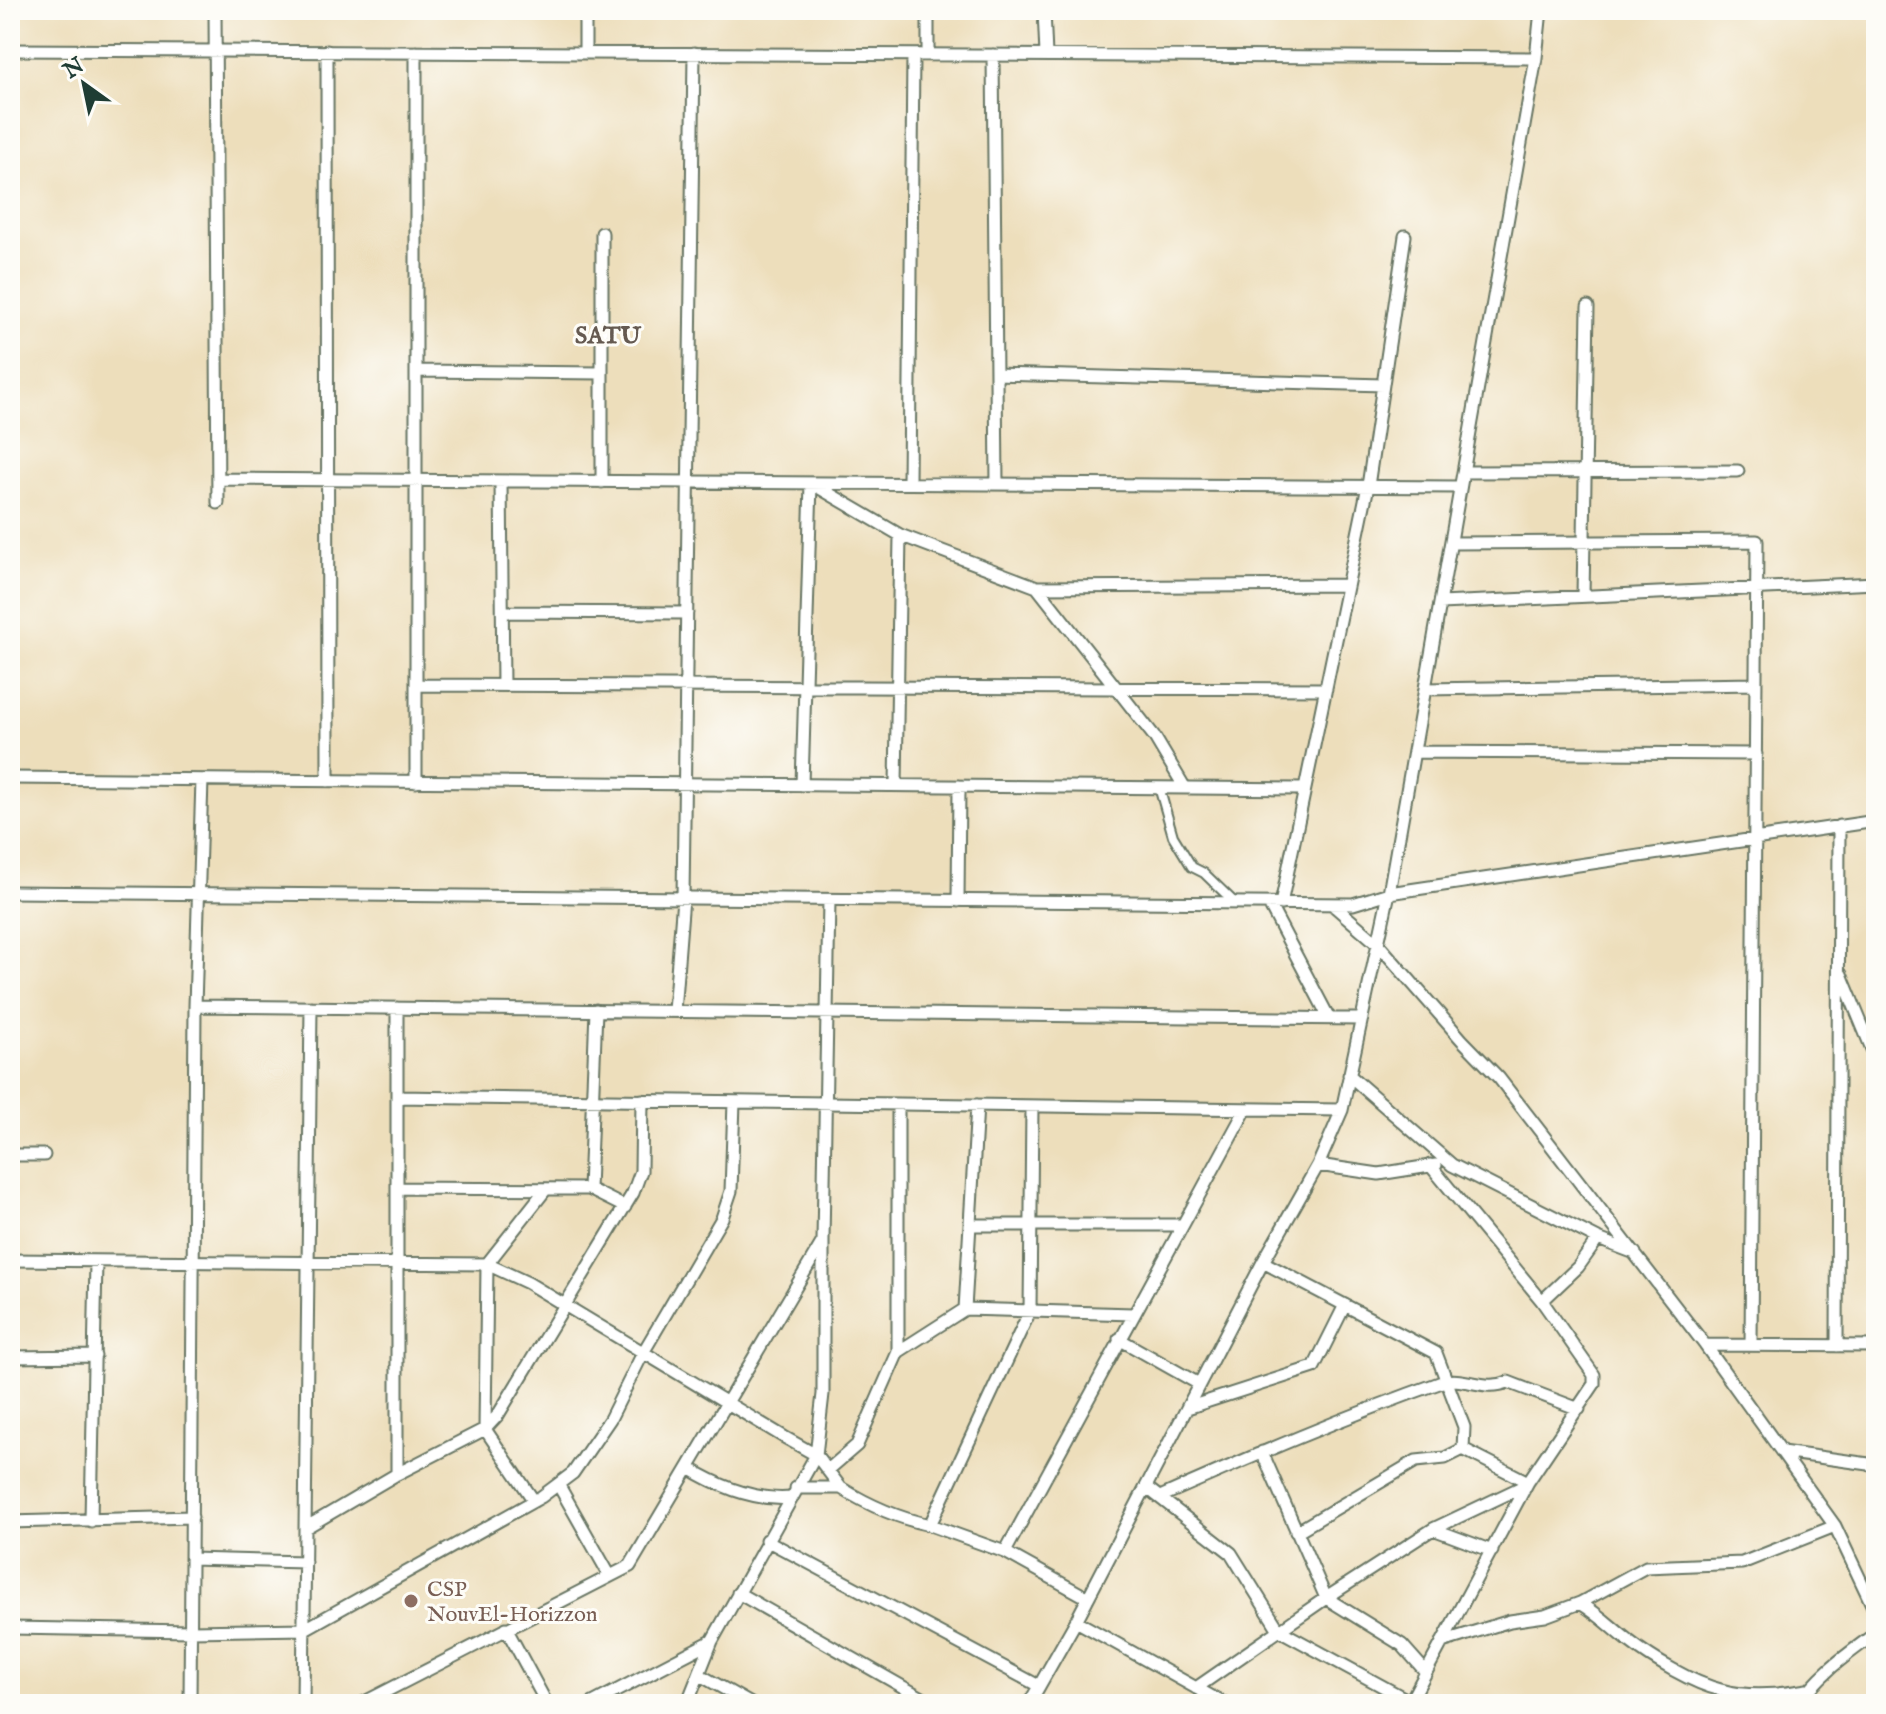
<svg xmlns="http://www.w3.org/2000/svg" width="1886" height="1714" font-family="'IM FELL English',serif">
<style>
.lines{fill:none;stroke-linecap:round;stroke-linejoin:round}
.pedestrian-casing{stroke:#677563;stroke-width:12}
.minor-casing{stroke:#677563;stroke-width:15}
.pedestrian{stroke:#fff;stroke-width:8}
.minor{stroke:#fff;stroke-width:11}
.education-dot{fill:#8d6e63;stroke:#fdfcf7;stroke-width:3}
.labels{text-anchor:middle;stroke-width:6;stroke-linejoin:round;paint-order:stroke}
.education-label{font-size:22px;fill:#785e54;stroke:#fdfcf7;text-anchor:start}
.neighbourhood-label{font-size:24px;font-weight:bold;fill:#655a51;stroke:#fdfcf7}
</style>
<rect width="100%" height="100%" fill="#fdfcf7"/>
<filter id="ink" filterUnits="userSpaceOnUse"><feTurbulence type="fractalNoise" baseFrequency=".0125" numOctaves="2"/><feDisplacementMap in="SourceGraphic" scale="16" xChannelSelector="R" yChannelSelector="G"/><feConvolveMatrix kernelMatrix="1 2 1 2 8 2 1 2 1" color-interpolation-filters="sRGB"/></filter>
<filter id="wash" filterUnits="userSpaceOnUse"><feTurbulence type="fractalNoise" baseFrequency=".006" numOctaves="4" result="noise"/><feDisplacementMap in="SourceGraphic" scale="32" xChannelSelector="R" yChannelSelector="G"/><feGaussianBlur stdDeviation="1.8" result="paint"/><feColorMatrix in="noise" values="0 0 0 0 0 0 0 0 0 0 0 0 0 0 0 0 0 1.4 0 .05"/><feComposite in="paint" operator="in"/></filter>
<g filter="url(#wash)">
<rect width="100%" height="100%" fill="#eddebb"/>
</g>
<g filter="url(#ink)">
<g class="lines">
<g class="pedestrian-casing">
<path id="pedestrian" d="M 1159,787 L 1173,836 L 1192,867 L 1204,873 L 1235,903"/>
</g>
<g class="minor-casing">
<path id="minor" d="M 215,10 L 218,503
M 928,10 L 928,55
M 1044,10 L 1046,55
M 10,50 L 1536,58
M 327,51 L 328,781
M 416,52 L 416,782
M 585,53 L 585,10
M 993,55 L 997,484
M 416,371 L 602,373
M 996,374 L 1383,385
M 1463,472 L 1738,471
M 218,479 L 1460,487
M 501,481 L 503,685
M 602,482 L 602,233
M 909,483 L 913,55
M 1451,543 L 1757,541 L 1751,1345
M 1037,587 L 1347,585
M 1583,596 L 1588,307
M 1440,603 L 1876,583
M 502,612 L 687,613
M 416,685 L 1326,689
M 1425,689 L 1756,684
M 1414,752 L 1756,754
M 10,778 L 1305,789
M 802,785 L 811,483 L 900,535 L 1037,587 L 1154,736 L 1185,788
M 896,785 L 900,535
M 10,892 L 1353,904 L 1389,893 L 1876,821
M 958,901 L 959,786
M 1269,904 L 1329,1018
M 1281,904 L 1368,486 L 1405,236
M 1332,904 L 1379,945 L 1462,1040 L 1499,1078 L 1705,1345 L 1835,1526 L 1876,1613
M 1841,974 L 1876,1059
M 195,1006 L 1362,1019
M 397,1008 L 397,1474
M 674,1011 L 683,898 L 694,53
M 1349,1075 L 1452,1165 L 1598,1239 L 1635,1253
M 397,1097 L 1342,1110
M 898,1104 L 898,1352
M 10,1155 L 44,1155
M 1318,1165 L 1379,1174 L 1436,1165
M 397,1188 L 589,1189 L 625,1207
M 589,1189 L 596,1010
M 970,1225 L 1181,1225
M 10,1260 L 487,1264 L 528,1283 L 784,1437 L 816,1455 L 841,1488 L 796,1488
M 1263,1262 L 1436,1353 L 1464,1427 L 1463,1449
M 1542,1301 L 1578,1267 L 1598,1239
M 965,1309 L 977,1105
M 1119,1339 L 1199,1384
M 1705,1345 L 1876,1346
M 1837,1346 L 1839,826
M 10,1357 L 95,1356
M 1187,1408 L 1314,1367 L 1345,1305
M 1463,1449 L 1528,1482
M 1262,1452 L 1326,1598 L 1402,1645 L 1426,1672
M 1782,1452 L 1876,1465
M 689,1468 C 720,1487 755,1501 791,1498
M 828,1470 L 857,1445 L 898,1352 L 965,1309 L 1133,1314
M 558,1484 L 610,1576
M 1146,1487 L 1231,1553 L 1279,1630 L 1415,1704
M 841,1488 C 870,1506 897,1518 930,1525 L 1030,1311 L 1032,1106
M 1160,1497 C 1253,1456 1346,1416 1442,1382 C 1463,1375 1484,1392 1508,1382 L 1579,1409
M 534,1501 L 485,1429 L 487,1264 L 546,1189
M 91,1521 L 96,1261
M 10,1522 L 192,1517
M 930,1525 L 1005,1552 L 1088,1598
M 305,1528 L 397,1474 L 485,1429 L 498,1415 L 633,1193 L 641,1171 L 642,1100
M 1433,1529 L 1526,1485
M 1296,1532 L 1416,1461 L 1445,1458 L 1463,1449
M 766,1540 L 1039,1686
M 1005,1552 L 1246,1109
M 191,1559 L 305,1562
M 738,1593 L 933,1704
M 1580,1603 C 1599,1614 1612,1628 1629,1641 C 1652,1659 1692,1683 1721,1690 C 1749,1698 1779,1695 1807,1690 L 1814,1704
M 1076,1621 L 1225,1704
M 10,1628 L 191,1631 L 305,1629 L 541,1497 L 573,1473 L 610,1419 L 644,1351 L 722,1218 L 731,1191 L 734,1102
M 506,1628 L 547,1704
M 1442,1642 L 1510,1621 L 1545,1616 L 1580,1603 L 1646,1567 L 1742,1563 L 1835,1526
M 700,1675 L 751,1704
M 1196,1688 L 1326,1598 L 1433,1529 L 1492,1551
M 190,1704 L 195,1006 L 202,780
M 303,1704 L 311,1007
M 361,1704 L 630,1566 L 823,1241
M 591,1704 L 712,1641
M 687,1704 L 712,1641 L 816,1455 L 823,1394 L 823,1240 L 829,900
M 1029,1704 L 1076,1621 L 1263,1262 L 1318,1165 L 1342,1110 L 1389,893 L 1536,58 L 1541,10
M 1409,1704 L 1528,1482 L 1594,1384 L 1594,1375 L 1542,1301 L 1430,1165
M 1799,1704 C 1818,1674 1848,1654 1876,1633"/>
</g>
<use href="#pedestrian" class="pedestrian"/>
<use href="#minor" class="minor"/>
</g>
</g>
<circle class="education-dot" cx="411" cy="1601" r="8"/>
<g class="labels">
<g class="education-label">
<text x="427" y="1596">CSP<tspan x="427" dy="25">NouvEl-Horizzon</tspan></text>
</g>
<g class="neighbourhood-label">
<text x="608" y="343">SATU</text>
</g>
</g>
<rect width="1886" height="1714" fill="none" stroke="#fdfcf7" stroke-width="40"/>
<g transform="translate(84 84) rotate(327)" stroke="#fdfcf7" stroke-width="6" paint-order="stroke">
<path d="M0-6L14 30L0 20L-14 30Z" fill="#1f3d34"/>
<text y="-12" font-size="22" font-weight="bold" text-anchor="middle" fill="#1f3d34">N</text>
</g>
</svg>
